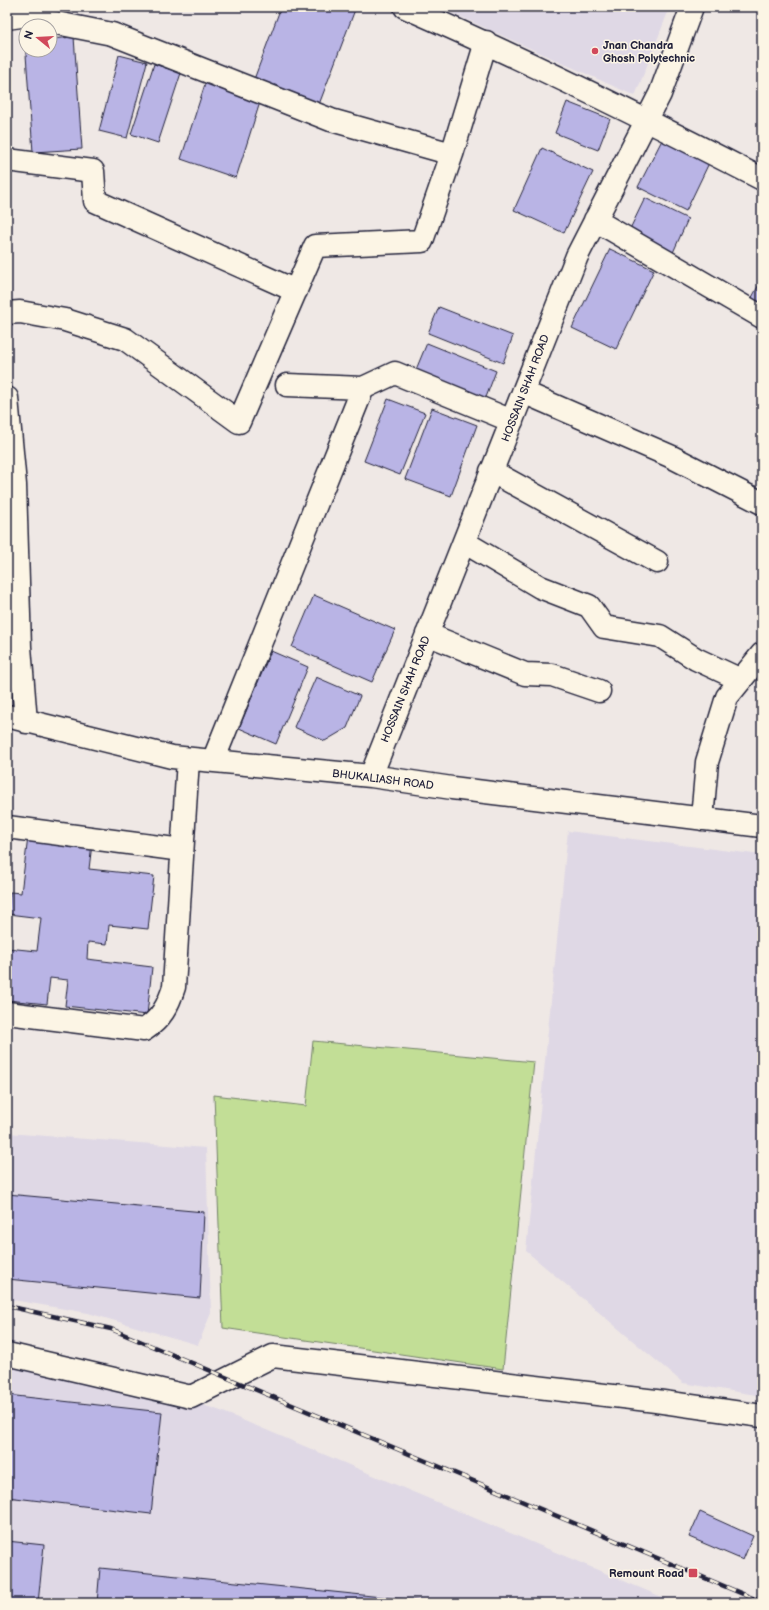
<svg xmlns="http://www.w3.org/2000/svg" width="769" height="1610" font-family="'Balsamiq Sans',sans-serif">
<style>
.built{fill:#dfd8e5}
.green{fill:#c2de96;stroke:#728068}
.building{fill:#b9b4e5;stroke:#22223b}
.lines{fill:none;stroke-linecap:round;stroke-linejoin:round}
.minor-casing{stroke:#22223b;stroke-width:25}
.minor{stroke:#fcf5e5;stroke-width:22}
.rail-casing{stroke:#22223b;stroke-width:4.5}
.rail{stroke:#fcf5e5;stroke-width:3;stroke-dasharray:9;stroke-linecap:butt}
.poi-dot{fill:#d1495b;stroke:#fcf5e5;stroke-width:1.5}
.labels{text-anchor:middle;stroke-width:3;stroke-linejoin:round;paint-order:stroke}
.poi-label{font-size:11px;font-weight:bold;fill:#22223b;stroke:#fcf5e5;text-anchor:start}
.street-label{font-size:11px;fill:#22223b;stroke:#fcf5e5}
</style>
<rect width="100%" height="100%" fill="#efe8e5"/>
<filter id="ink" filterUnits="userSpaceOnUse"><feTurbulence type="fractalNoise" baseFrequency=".025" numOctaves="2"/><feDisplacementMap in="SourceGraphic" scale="8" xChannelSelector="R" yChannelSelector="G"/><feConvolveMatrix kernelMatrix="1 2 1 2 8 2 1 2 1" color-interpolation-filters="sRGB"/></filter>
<g filter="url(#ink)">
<path class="built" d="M 439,7 L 670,7 L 635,96 Z
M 568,831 L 762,855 L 762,1396 L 683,1383 L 526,1251 Z
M 7,1133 L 206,1148 L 211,1313 L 198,1345 L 88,1313 L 7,1299 Z
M 7,1340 L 221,1411 L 676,1603 L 7,1603 Z"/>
<path class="green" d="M 313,1041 L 534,1062 L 503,1369 L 223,1328 L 214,1095 L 306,1106 Z"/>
<path class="building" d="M 281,7 L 356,7 L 318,107 L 253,82 Z
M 74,37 L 82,149 L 33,152 L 25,41 L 26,50 L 50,50 L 50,39 Z
M 119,55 L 147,62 L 127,138 L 99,131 Z
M 154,64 L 181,73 L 158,143 L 131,134 Z
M 206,81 L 261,99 L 236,178 L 181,159 Z
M 567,102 L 610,119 L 598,150 L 555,133 Z
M 662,140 L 709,163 L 686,211 L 638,187 Z
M 542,148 L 593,172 L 564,233 L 514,210 Z
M 645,198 L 688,219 L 671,257 L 627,235 Z
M 610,249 L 654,270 L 616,349 L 572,328 Z
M 762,279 L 762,311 L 749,303 Z
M 439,307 L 513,336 L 503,363 L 428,333 Z
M 427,343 L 496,371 L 485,400 L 415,372 Z
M 388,399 L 425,413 L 400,475 L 364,461 Z
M 432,408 L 477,425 L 451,496 L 405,479 Z
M 314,595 L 395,630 L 372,682 L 292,647 Z
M 271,651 L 308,667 L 276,744 L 239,728 Z
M 316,677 L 360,696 L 347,728 L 325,741 L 294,727 Z
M 28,837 L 92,844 L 89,869 L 154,876 L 148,929 L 109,925 L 107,944 L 88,942 L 87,959 L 152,967 L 147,1015 L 65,1006 L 68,980 L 50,978 L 47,1004 L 7,1000 L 7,948 L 37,951 L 41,918 L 8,914 L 10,892 L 21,893 Z
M 7,1194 L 204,1212 L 200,1298 L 7,1279 Z
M 7,1395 L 162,1412 L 151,1514 L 7,1497 Z
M 700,1512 L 753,1536 L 743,1560 L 689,1537 Z
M 7,1541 L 44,1545 L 38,1603 L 7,1603 Z
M 100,1568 L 440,1603 L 97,1603 Z"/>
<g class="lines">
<g class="minor-casing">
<path id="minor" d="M 405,7 C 526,60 644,118 762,179
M 7,18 L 21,16 L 112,34 L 331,120 L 452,154
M 7,160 L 93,171 L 95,201 L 296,291
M 595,220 L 762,317
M 7,313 L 20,312 L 65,320 L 125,339 L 239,422 L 315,246 L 422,241 L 452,154 L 486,42
M 287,385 L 363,388
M 523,392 L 670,456 L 762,503
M 7,398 L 15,485 L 20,647 L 26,722
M 491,471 L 657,562
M 464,542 L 540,587 L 589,606 L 604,627 L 660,636 L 696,659 L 741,680
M 427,634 L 525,674 L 552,675 L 599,691
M 7,716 L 172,757 L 371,776 L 452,788 L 762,826
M 213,761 L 363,388 L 395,373 L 512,421
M 371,776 L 577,256 L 660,94 L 692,7
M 702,819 L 707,762 L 727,697 L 762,654
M 7,827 L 182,850
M 7,1013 L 144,1030 C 161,1019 168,1006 174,987 L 188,759
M 7,1354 L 191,1397 L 273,1356 L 656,1401 L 762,1416"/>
</g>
<use href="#minor" class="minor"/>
<g class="rail-casing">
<path id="rail" d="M 7,1306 L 111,1329 L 762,1602"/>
</g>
<use href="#rail" class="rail"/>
</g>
</g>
<g class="poi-dot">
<circle cx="595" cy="51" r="4"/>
<rect x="688" y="1568" width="10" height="10" rx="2"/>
</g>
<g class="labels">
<g class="poi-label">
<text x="603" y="49">Jnan Chandra<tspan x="603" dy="13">Ghosh Polytechnic</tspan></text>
<text x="684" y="1577" text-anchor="end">Remount Road</text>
</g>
<g class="street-label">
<text transform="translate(525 388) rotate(-69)" y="4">HOSSAIN SHAH ROAD</text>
<text transform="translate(405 689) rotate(-68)" y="4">HOSSAIN SHAH ROAD</text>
<text transform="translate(383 779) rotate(7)" y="4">BHUKALIASH ROAD</text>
</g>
</g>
<rect width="769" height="1610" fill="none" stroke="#fcf5e5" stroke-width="24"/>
<rect x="12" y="12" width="745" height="1586" fill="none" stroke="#22223b" stroke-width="1.5" filter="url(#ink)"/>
<g transform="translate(38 38) rotate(288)"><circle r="19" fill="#fcf5e5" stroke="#a5a1a1"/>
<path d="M0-3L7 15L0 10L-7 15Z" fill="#d1495b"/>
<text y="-6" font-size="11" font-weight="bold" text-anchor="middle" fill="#22223b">N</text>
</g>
</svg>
